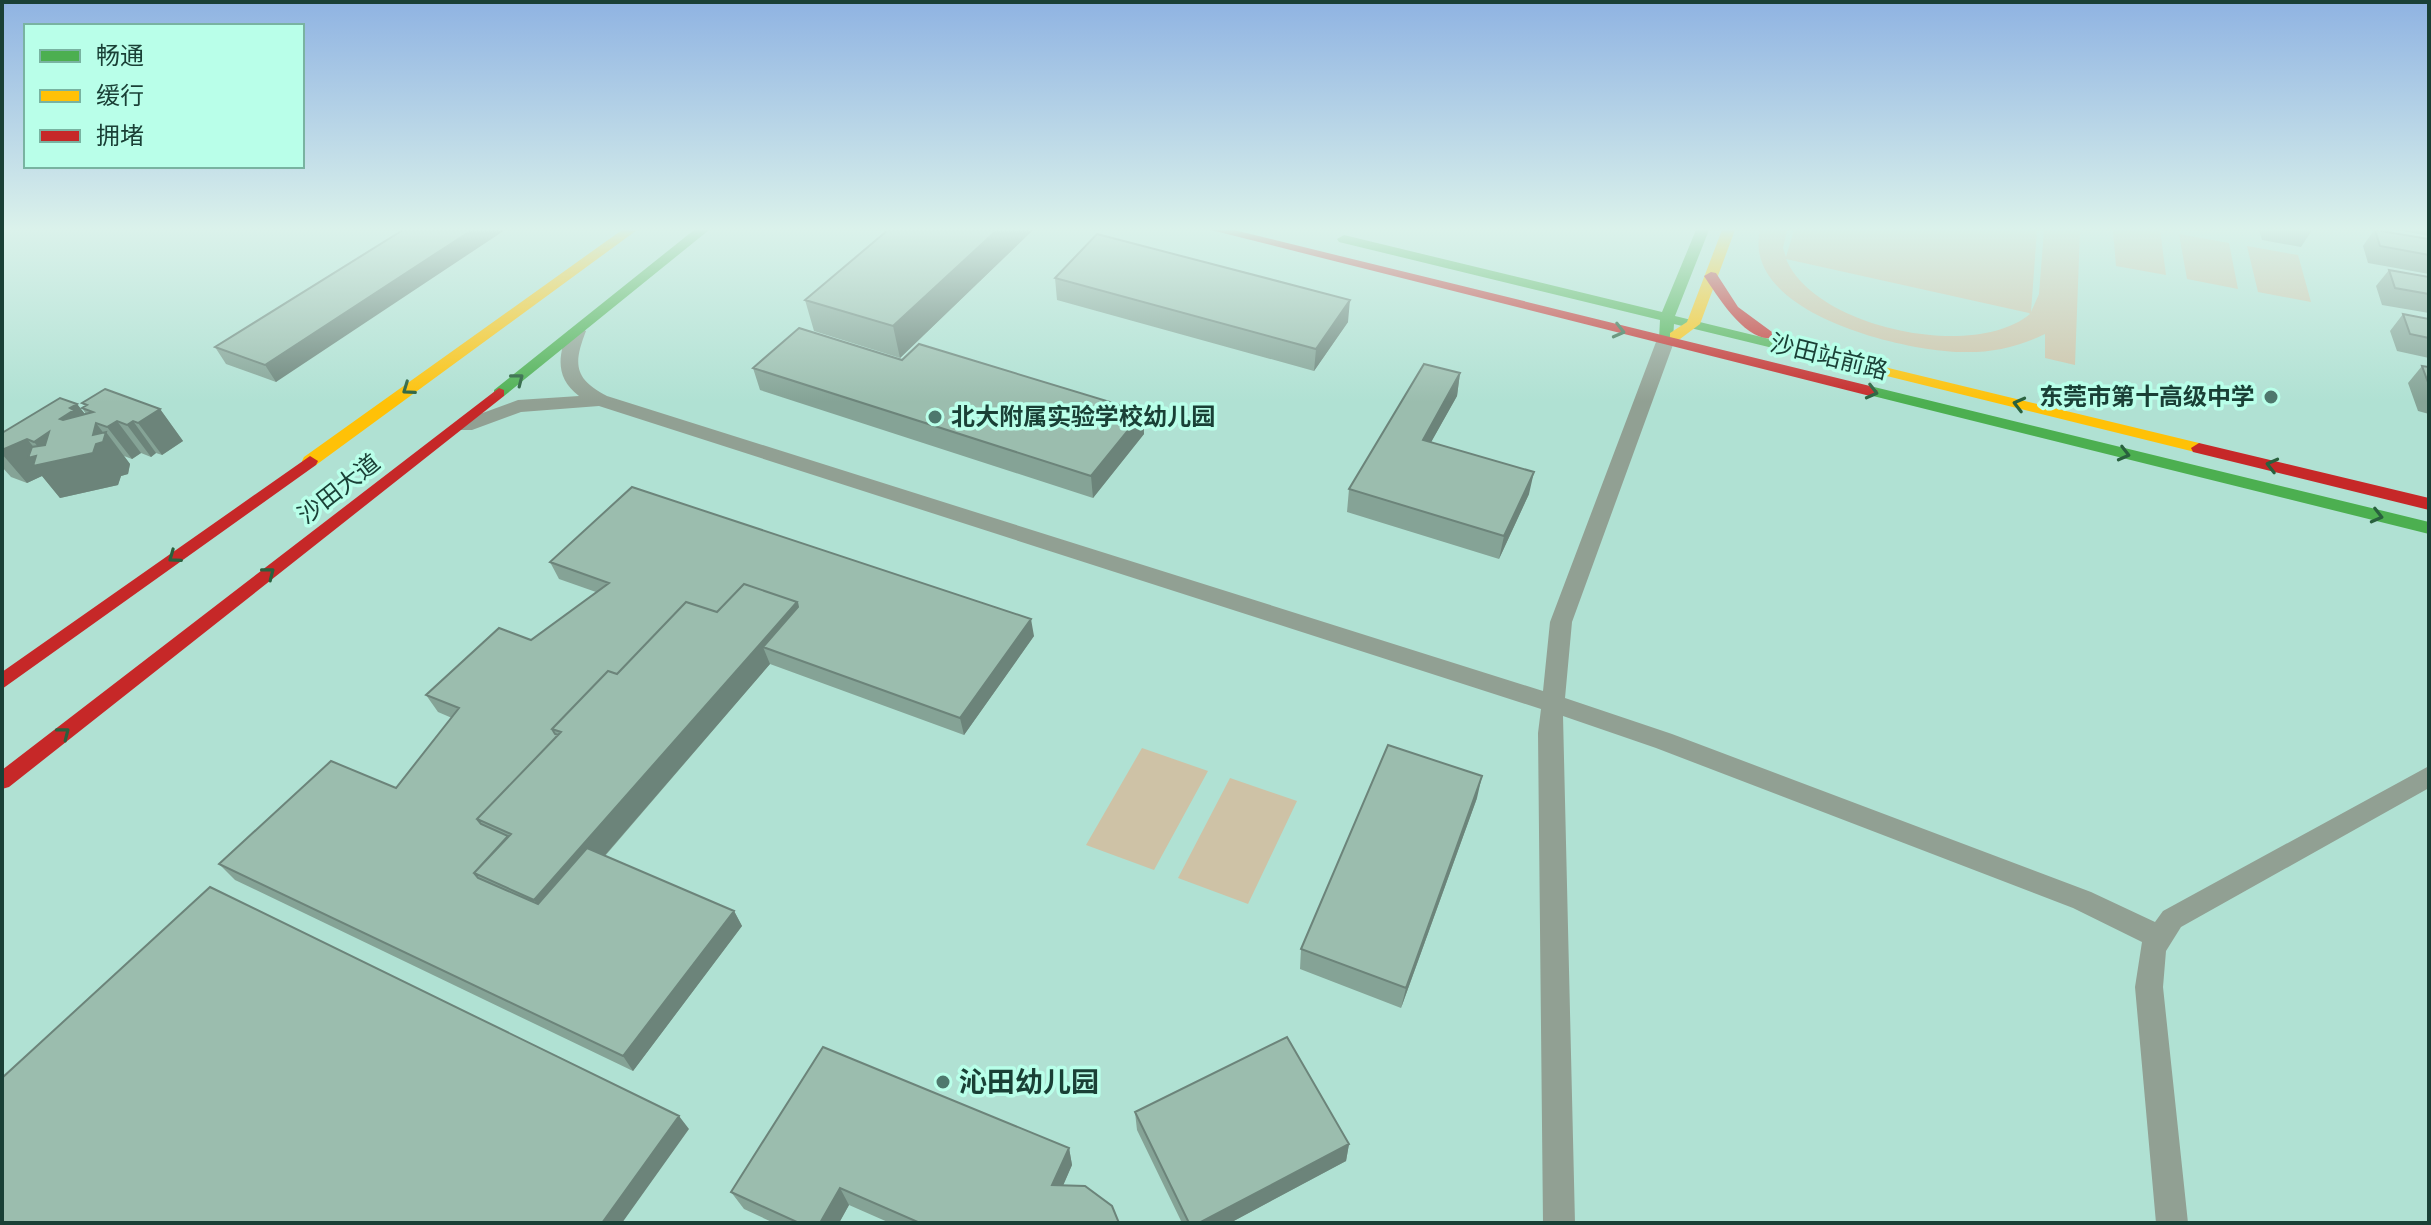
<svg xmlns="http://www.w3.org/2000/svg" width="2431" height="1225" font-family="'Exo 2','Noto Sans SC',sans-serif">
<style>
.green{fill:#cec2a6;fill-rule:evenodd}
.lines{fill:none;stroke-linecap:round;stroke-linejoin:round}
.street{fill:#91a093;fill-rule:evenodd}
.fast{fill:#4caf50;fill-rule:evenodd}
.slow{fill:#ffc107;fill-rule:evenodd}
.jam{fill:#c62828;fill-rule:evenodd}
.wall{fill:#85a396}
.shaded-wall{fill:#6c847a}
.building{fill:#9bbdae;stroke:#6c847a;stroke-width:2}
.oneway{stroke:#29613e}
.poi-dot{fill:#4e786d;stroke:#b9ffe9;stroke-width:3}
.labels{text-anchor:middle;stroke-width:7;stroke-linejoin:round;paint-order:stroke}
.street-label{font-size:24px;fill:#1a4036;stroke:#b9ffe9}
.poi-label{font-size:24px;font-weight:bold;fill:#1a4036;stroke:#b9ffe9;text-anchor:end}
.near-poi-label{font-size:28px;font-weight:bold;fill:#1a4036;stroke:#b9ffe9;text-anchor:start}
</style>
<rect width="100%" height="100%" fill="#b0e1d3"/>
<path class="green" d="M 1760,230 L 1787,230 L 1783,248 L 1786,257 L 1794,230 L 2037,230 L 2031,312 L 2039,294 L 2044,230 L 2080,230 L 2075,365 L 2045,358 L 2045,334 C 2018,347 1991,353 1961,352 C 1903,351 1741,313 1760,230 ZM 1786,259 L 2029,313 L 2030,314 C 1974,361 1815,328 1786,259 Z
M 2113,230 L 2160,230 L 2166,275 L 2116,266 Z
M 2179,234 L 2229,243 L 2238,289 L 2187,279 Z
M 2247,246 L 2298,255 L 2311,302 L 2258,292 Z
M 1142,748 L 1208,771 L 1154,870 L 1086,845 Z
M 1230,778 L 1297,801 L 1248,904 L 1178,878 Z"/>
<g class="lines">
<path class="street" d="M 577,326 L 586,331 C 573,364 574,379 607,396 L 1543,691 L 1550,622 L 1656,342 L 1665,337 L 1671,338 L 1674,342 L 1572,622 L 1565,698 L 1672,734 L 2091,892 L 2155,922 L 2163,911 L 2429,766 L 2429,788 L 2181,927 L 2166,951 L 2163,987 L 2188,1223 L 2156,1223 L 2135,987 L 2142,942 L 2073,908 L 1656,748 L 1563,716 L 1575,1223 L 1543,1223 L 1538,733 L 1541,709 L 599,406 L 521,412 L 472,430 L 458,430 L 455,426 L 458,422 L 518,400 L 579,396 C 555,378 558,356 568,331 Z"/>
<path class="fast" d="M 694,230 L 709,230 L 504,396 L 494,396 L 494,390 Z
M 1696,230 L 1709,230 L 1675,316 L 1844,357 L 1844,363 L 1839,364 L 1674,324 L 1673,339 L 1666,343 L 1659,339 L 1660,320 L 1339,242 L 1337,239 L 1344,235 L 1662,312 Z
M 1870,386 L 2429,522 L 2429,534 L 1865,394 L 1865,388 Z"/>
<path class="slow" d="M 622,230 L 637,230 L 316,465 L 304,465 L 302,461 L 304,457 Z
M 1722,230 L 1735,230 L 1700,324 L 1680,339 L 1670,339 L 1670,333 L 1687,322 Z
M 1839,356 L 2199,443 L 2207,448 L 2199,453 L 1834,363 L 1832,360 Z"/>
<path class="jam" d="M 1211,230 L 1234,230 L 1870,386 L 1878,391 L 1870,396 Z
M 1711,272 L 1716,273 L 1738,307 L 1772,332 L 1772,338 C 1745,342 1717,295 1704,276 Z
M 499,388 L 504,390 L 504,396 L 9,787 L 2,789 L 2,770 Z
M 2199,443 L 2429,498 L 2429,510 L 2193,452 L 2191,448 Z
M 310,456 L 318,461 L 316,465 L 2,689 L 2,672 Z"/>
</g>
<path class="wall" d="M 403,230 L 276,382 L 226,364 L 215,347 Z
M 888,230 L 1033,230 L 900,358 L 814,331 L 805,300 Z
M 2259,230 L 2312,230 L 2301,247 L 2262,240 Z
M 2374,230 L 2429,239 L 2429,274 L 2368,263 L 2363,246 Z
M 2398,230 L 2429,230 L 2429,236 Z
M 2389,270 L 2429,277 L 2429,313 L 2382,305 L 2376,286 Z
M 1055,278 L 1348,322 L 1314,371 L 1057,300 Z
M 2403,314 L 2429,319 L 2429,358 L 2397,351 L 2390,331 Z
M 902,360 L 1143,412 L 1144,434 L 1093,498 L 760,390 L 753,368 Z
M 2422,366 L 2429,367 L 2429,414 L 2418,411 L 2408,383 Z
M 1460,373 L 1457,396 L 1431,442 L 1529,494 L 1499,559 L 1347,512 L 1349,489 Z
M 82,403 L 160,409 L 183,441 L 162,455 L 156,453 L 151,457 L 141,453 L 132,459 L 124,456 L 130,464 L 128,474 L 121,476 L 118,485 L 60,498 L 42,476 L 27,483 L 11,477 L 2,467 L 2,433 L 77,404 L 85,414 L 86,414 L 82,408 L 85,406 Z
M 550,562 L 1034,636 L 964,735 L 770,664 L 605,856 L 734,911 L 742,926 L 633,1071 L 235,880 L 219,864 L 396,788 L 452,718 L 438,712 L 426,695 L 531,640 L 596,592 L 559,579 Z
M 1477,798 L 1401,1008 L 1300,969 L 1301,949 Z
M 1135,1112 L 1349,1144 L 1346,1161 L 1230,1223 L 1182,1223 L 1137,1130 Z
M 1069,1148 L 1072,1165 L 1063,1185 L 1119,1223 L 890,1223 L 849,1205 L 839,1223 L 774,1223 L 744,1209 L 731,1192 Z"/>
<path class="shaded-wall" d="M 472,230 L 505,230 L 276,382 L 265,365 Z
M 997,230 L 1033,230 L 900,358 L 893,326 Z
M 1350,300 L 1348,322 L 1314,371 L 1316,349 Z
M 1460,373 L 1457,396 L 1420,462 L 1423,440 Z
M 77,404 L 95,427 L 96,423 L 105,435 L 106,432 L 130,464 L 128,474 L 121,476 L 118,485 L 60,498 L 42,476 L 27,483 L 2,454 L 2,450 L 27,439 L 47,463 L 51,462 L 34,442 L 49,432 L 96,444 L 60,419 L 70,408 Z
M 160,409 L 183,441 L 162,455 L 138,423 Z
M 1143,412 L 1144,434 L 1093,498 L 1091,476 Z
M 117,421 L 141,453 L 132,459 L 107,427 Z
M 133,421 L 156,453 L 151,457 L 127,425 Z
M 1534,472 L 1529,494 L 1499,559 L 1504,536 Z
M 797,602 L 804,624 L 763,647 L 770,664 L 549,920 L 534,900 Z
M 1031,619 L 1034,636 L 964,735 L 960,718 Z
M 1482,776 L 1477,798 L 1401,1008 L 1406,988 Z
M 734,911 L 742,926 L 633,1071 L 623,1056 Z
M 679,1116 L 689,1129 L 622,1223 L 602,1223 Z
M 1349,1144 L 1346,1161 L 1230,1223 L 1199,1223 Z
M 1069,1148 L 1072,1165 L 1056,1202 L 1052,1185 Z
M 840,1188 L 849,1205 L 839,1223 L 820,1223 Z"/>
<path class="building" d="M 403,230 L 472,230 L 265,365 L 215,347 Z
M 888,230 L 997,230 L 893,326 L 805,300 Z
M 2375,230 L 2429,239 L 2429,255 L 2380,246 Z
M 1097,234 L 1350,300 L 1316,349 L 1055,278 Z
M 2389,270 L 2429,277 L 2429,294 L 2395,288 Z
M 2403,314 L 2429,319 L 2429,338 L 2410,334 Z
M 799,328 L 902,360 L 919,344 L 1143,412 L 1091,476 L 753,368 Z
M 1424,364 L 1460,373 L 1423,440 L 1534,472 L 1504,536 L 1349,489 Z
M 2422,366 L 2429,367 L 2429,385 Z
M 105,389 L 160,409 L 138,423 L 133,421 L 127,425 L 117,421 L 107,427 L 96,423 L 93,435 L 106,432 L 103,442 L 96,444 L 93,453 L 33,466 L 36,456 L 28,458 L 32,447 L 45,445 L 49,432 L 34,442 L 27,439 L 2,450 L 2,433 L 60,398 L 77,404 L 70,408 L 74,410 L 60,419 L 63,420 L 93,412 L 82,408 L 87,405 L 82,403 Z
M 632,487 L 1031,619 L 960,718 L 763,647 L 798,607 L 797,602 L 744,584 L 717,612 L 686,602 L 617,674 L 608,671 L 552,729 L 555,734 L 558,735 L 477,819 L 481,824 L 508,836 L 474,873 L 478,878 L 538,904 L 587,848 L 734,911 L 623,1056 L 219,864 L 331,761 L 396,788 L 459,708 L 426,695 L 499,628 L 531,640 L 609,583 L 550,562 Z
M 744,584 L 797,602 L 534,900 L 474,873 L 511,834 L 477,819 L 561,732 L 552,729 L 608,671 L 617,674 L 686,602 L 717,612 Z
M 1388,745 L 1482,776 L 1406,988 L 1301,949 Z
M 210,887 L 679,1116 L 602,1223 L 2,1223 L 2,1078 Z
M 1287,1037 L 1349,1144 L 1199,1223 L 1189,1223 L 1135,1112 Z
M 823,1047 L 1069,1148 L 1052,1185 L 1085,1186 L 1112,1206 L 1119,1223 L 920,1223 L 840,1188 L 820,1223 L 799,1223 L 731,1192 Z"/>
<defs><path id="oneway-chevron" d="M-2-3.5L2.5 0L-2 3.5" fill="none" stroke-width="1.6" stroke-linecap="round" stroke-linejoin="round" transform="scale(2)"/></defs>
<g class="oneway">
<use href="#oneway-chevron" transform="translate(1619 331) rotate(14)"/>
<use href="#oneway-chevron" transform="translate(518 379) rotate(-38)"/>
<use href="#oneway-chevron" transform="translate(408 389) rotate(145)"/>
<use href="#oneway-chevron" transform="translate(1872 392) rotate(14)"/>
<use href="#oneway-chevron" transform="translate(2019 404) rotate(-166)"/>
<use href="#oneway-chevron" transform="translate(2124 454) rotate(14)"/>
<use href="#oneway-chevron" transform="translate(2272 465) rotate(-166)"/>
<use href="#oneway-chevron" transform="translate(2377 516) rotate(14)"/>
<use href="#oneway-chevron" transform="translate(174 557) rotate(144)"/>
<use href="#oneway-chevron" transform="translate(269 573) rotate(-38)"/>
<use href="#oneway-chevron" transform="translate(64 733) rotate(-38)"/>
</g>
<linearGradient id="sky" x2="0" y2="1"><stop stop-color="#8fb3e2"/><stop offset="0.57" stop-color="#dbf2eb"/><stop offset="1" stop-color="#dbf2eb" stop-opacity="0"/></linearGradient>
<rect width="2431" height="402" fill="url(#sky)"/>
<g class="poi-dot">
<circle cx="2271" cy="397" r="8"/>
<circle cx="935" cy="417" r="8"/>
<circle cx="943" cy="1082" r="8"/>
</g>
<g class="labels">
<g class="street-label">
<text transform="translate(1829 357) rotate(14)" y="8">沙田站前路</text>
<text transform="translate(339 489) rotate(-38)" y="8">沙田大道</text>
</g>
<g class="poi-label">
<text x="2255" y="405">东莞市第十高级中学</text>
<text x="951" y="425" text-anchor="start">北大附属实验学校幼儿园</text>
</g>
<g class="near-poi-label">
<text x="959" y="1092">沁田幼儿园</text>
</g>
</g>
<rect width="2431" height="1225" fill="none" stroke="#1a4036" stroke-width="8"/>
<rect x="24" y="24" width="280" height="144" fill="#b9ffe9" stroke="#79b3a1" stroke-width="2"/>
<rect x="40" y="50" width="40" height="12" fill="#4caf50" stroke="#79b3a1" stroke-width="2"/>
<text x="96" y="64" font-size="24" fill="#1a4036">畅通</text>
<rect x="40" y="90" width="40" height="12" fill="#ffc107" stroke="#79b3a1" stroke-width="2"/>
<text x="96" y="104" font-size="24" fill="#1a4036">缓行</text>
<rect x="40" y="130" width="40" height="12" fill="#c62828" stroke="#79b3a1" stroke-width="2"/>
<text x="96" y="144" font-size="24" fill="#1a4036">拥堵</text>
</svg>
